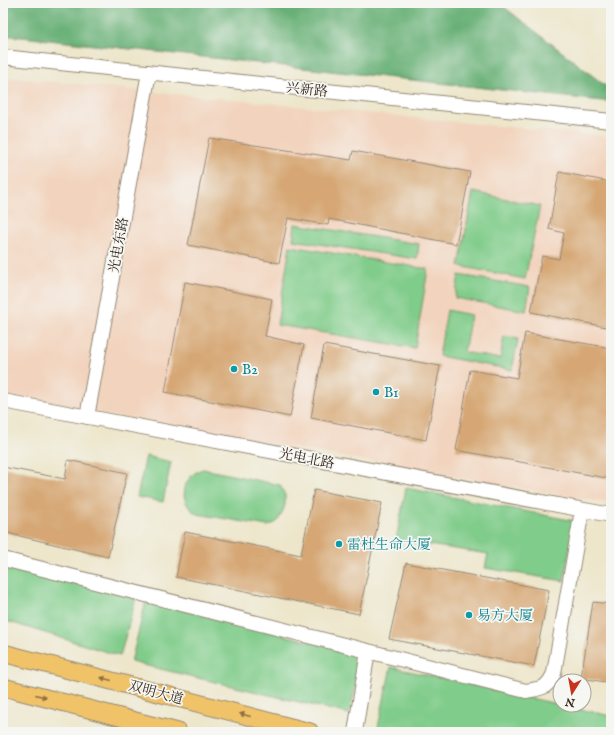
<svg xmlns="http://www.w3.org/2000/svg" width="614" height="735" font-family="'IM FELL English','Noto Serif SC',serif">
<style>
.built{fill:#f2d4be}
.green{fill:#80cc8a;stroke:#5e7b54}
.forest{fill:#68b076;stroke:#526d4a}
.building{fill:#d6a774}
.lines{fill:none;stroke-linecap:round;stroke-linejoin:round}
.minor-casing{stroke:#948874;stroke-width:16}
.major-casing{stroke:#948874;stroke-width:19}
.minor{stroke:#fff;stroke-width:14}
.major{stroke:#f1c369;stroke-width:17}
.oneway{fill:#8d6f40}
.culture-dot{fill:#0f9aa8;stroke:#f6f6f2;stroke-width:1.5}
.labels{text-anchor:middle;stroke-width:3.5;stroke-linejoin:round;paint-order:stroke}
.street-label{font-size:14px;fill:#3b2a1e;stroke:#f6f6f2}
.culture-label{font-size:14px;fill:#0d838f;stroke:#f6f6f2;text-anchor:start}
</style>
<rect width="100%" height="100%" fill="#f6f6f2"/>
<filter id="ink" filterUnits="userSpaceOnUse"><feTurbulence type="fractalNoise" baseFrequency=".025" numOctaves="2"/><feDisplacementMap in="SourceGraphic" scale="8" xChannelSelector="R" yChannelSelector="G"/><feConvolveMatrix kernelMatrix="1 2 1 2 8 2 1 2 1" color-interpolation-filters="sRGB"/></filter>
<filter id="wash" filterUnits="userSpaceOnUse"><feTurbulence type="fractalNoise" baseFrequency=".012" numOctaves="4" result="noise"/><feDisplacementMap in="SourceGraphic" scale="16" xChannelSelector="R" yChannelSelector="G"/><feGaussianBlur stdDeviation="0.9" result="paint"/><feColorMatrix in="noise" values="0 0 0 0 0 0 0 0 0 0 0 0 0 0 0 0 0 1.4 0 .05"/><feComposite in="paint" operator="in"/></filter>
<g filter="url(#wash)">
<rect width="100%" height="100%" fill="#ede6cb"/>
<path class="built" d="M 3,77 L 611,137 L 611,504 L 3,397 Z"/>
<path class="green" d="M 473,192 L 540,206 L 525,279 L 459,266 Z
M 295,224 L 419,244 L 417,259 L 293,240 Z
M 290,246 L 428,269 L 415,348 L 277,325 Z
M 459,275 L 530,287 L 526,311 L 455,298 Z
M 447,310 L 471,315 L 464,352 L 500,359 L 504,336 L 518,339 L 512,370 L 439,356 Z
M 146,456 L 171,462 L 163,502 L 137,497 Z
M 203,469 L 280,485 L 285,495 L 285,505 L 282,513 L 277,522 L 268,526 L 197,514 C 194,512 191,510 189,507 C 178,493 187,474 203,469 Z
M 406,488 L 575,521 L 564,581 L 485,568 L 488,554 L 396,540 Z
M 3,565 L 136,598 L 120,656 L 3,620 Z
M 146,601 L 364,655 L 349,714 L 131,662 Z
M 391,667 L 611,716 L 611,732 L 401,732 L 378,727 Z"/>
<path class="forest" d="M 3,3 L 499,3 L 611,90 L 611,102 L 3,35 Z"/>
<g id="blocks">
<path class="building" d="M 209,138 L 351,160 L 353,151 L 470,172 L 456,244 L 329,219 L 328,225 L 288,218 L 279,263 L 188,245 Z
M 559,172 L 611,182 L 611,328 L 531,312 L 542,256 L 559,259 L 564,233 L 549,229 Z
M 185,282 L 272,299 L 265,336 L 304,345 L 290,417 L 165,392 Z
M 525,333 L 611,348 L 611,479 L 456,450 L 470,370 L 517,378 Z
M 324,345 L 440,366 L 426,440 L 311,418 Z
M 68,460 L 127,473 L 108,557 L 3,532 L 3,467 L 65,479 Z
M 314,490 L 382,503 L 359,614 L 176,577 L 185,532 L 301,555 Z
M 406,563 L 549,590 L 534,666 L 389,639 Z
M 593,602 L 611,604 L 611,683 L 581,678 Z"/>
</g>
</g>
<g filter="url(#ink)">
<use href="#blocks" fill-opacity="0" stroke="#948874" stroke-width="1"/>
<g class="lines">
<g class="minor-casing">
<path id="minor" d="M 3,57 L 611,121
M 3,401 L 611,515
M 87,417 L 149,72
M 3,559 L 526,691 C 542,688 547,689 554,673 L 582,510
M 355,732 L 368,651"/>
</g>
<g class="major-casing">
<path id="major" d="M 3,653 L 310,732
M 3,687 L 178,732"/>
</g>
<use href="#minor" class="minor"/>
<use href="#major" class="major"/>
</g>
<defs><path id="oneway-solid" d="M-6-.8H1V-3.2L6.5 0L1 3.2V.8H-6Z"/></defs>
<g class="oneway">
<use href="#oneway-solid" transform="translate(106 679) rotate(-165)"/>
<use href="#oneway-solid" transform="translate(41 696) rotate(15)"/>
<use href="#oneway-solid" transform="translate(245 715) rotate(-165)"/>
</g>
</g>
<g class="culture-dot">
<circle cx="234" cy="369" r="4"/>
<circle cx="376" cy="392" r="4"/>
<circle cx="339" cy="544" r="4"/>
<circle cx="469" cy="615" r="4"/>
</g>
<g class="labels">
<g class="street-label">
<text transform="translate(307 89) rotate(6)" y="5">兴新路</text>
<text transform="translate(118 245) rotate(-80)" y="5">光电东路</text>
<text transform="translate(307 458) rotate(11)" y="5">光电北路</text>
<text transform="translate(156 692) rotate(15)" y="5">双明大道</text>
</g>
<g class="culture-label">
<text x="242" y="374">B2</text>
<text x="384" y="397">B1</text>
<text x="347" y="549">雷杜生命大厦</text>
<text x="477" y="620">易方大厦</text>
</g>
</g>
<rect width="614" height="735" fill="none" stroke="#f6f6f2" stroke-width="16"/>
<g transform="translate(572 693) rotate(191)"><circle r="19" fill="#f6f6f2" stroke="#aba49d"/>
<path d="M0-3L7 15L0 10L-7 15Z" fill="#c8321e"/>
<text y="-6" font-size="11" font-weight="bold" text-anchor="middle" fill="#3b2a1e">N</text>
</g>
</svg>
